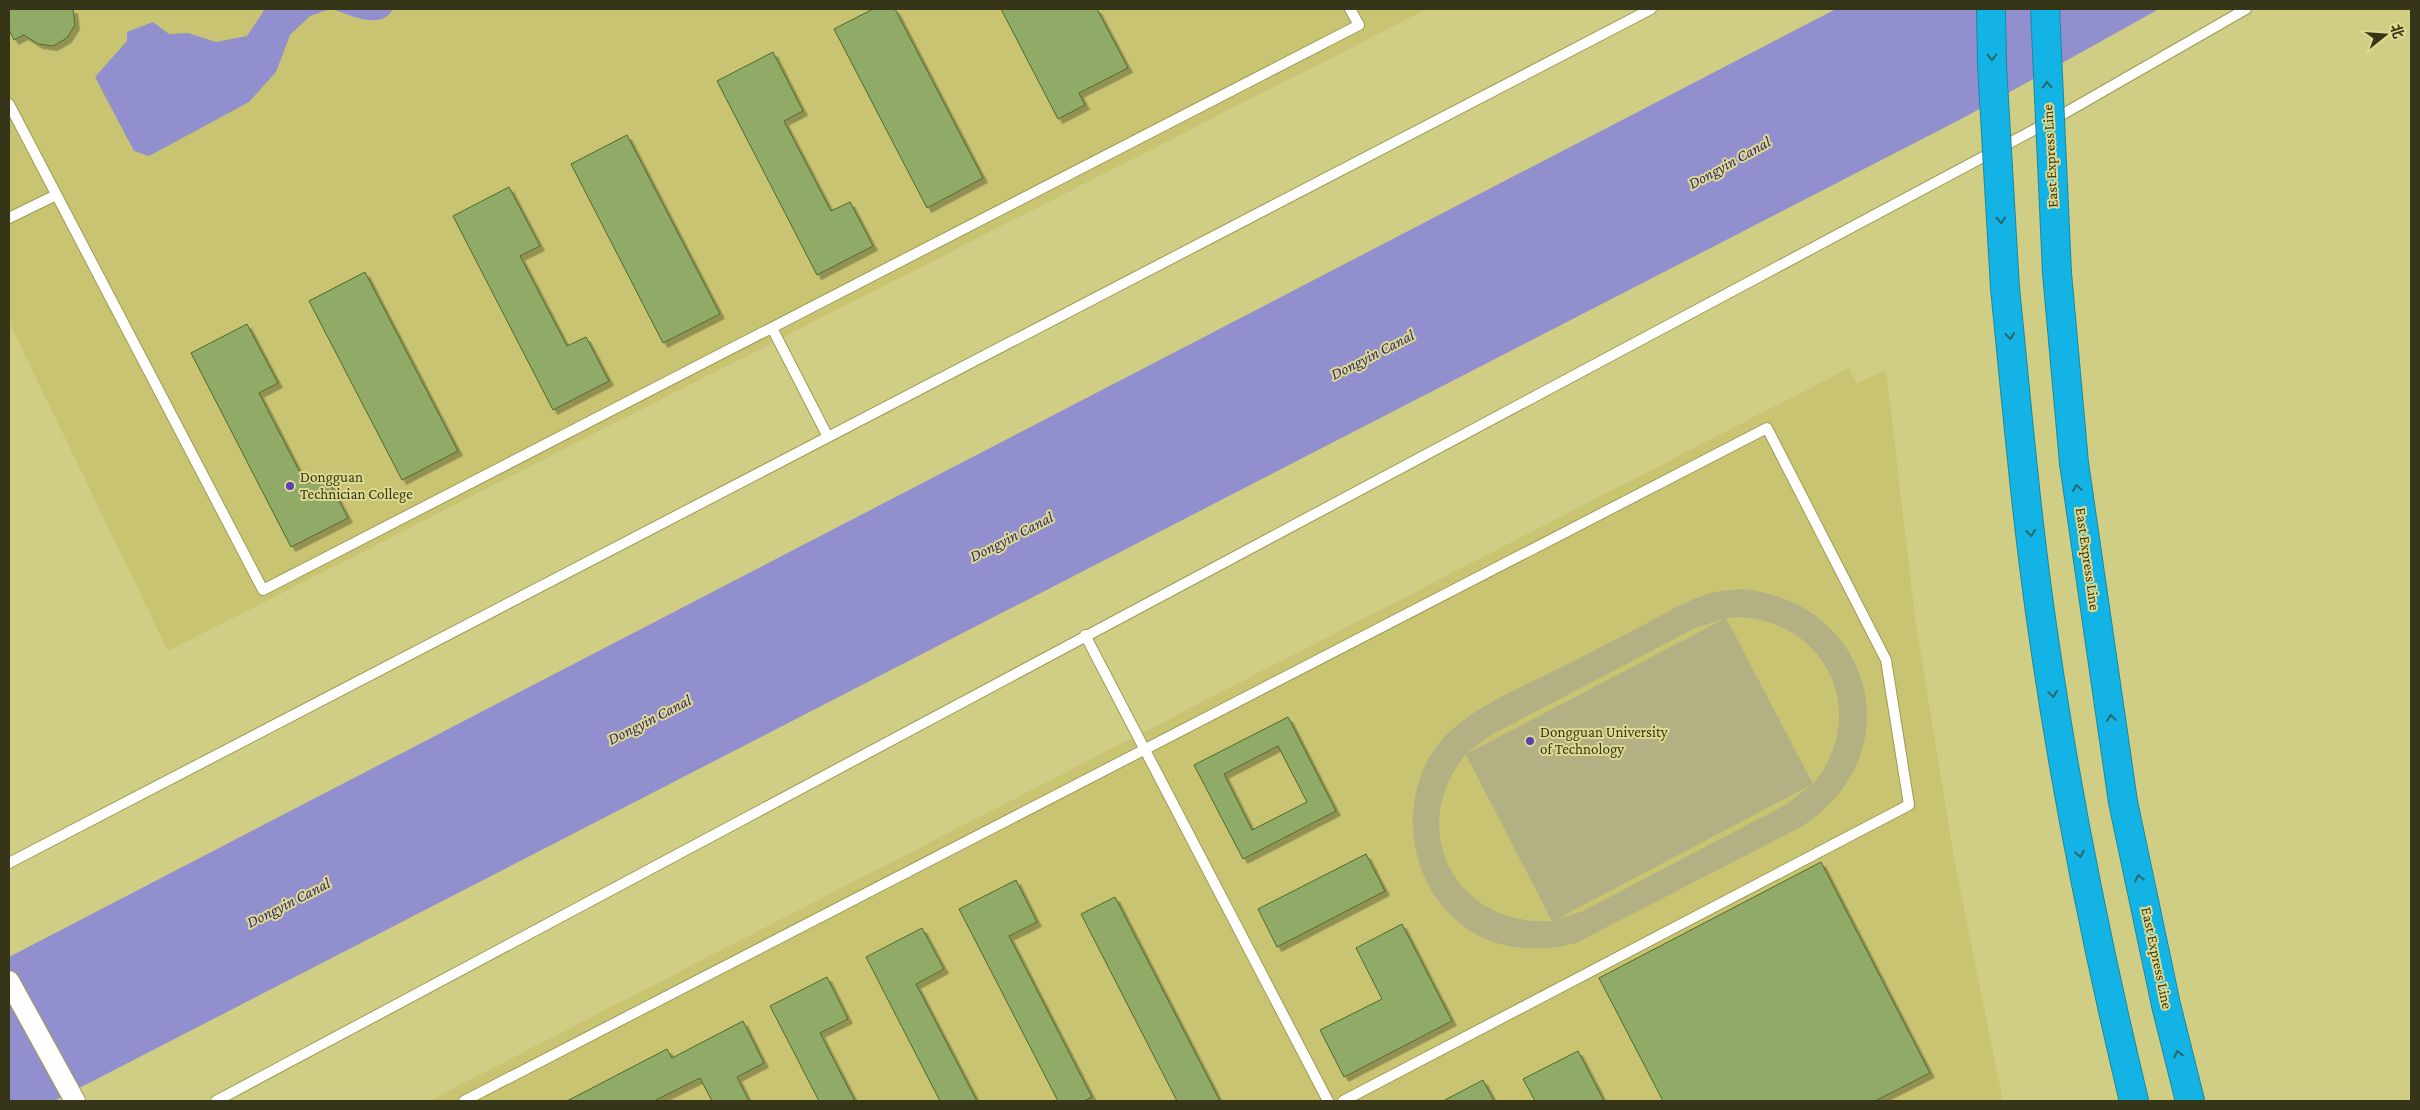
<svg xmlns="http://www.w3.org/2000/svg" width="2420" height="1110" font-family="'Crimson Pro','Noto Sans SC',serif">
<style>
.built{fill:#c8c472}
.green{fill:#b3b184;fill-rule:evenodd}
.water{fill:#928fcf}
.building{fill:#90aa68;stroke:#516828;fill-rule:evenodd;filter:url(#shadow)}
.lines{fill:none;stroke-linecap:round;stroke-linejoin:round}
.lane-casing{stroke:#9e9b53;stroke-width:12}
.street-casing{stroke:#9e9b53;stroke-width:22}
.highway-casing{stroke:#1f889d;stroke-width:30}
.lane{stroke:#fff;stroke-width:10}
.street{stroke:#fff;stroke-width:20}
.highway{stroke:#13b4e5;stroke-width:28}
.highway-bridge-casing{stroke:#1f889d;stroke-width:30;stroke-linecap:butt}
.highway-bridge{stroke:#13b4e5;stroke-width:28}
.oneway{stroke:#286869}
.poi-dot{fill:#573fb7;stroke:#ddda90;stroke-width:2}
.labels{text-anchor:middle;stroke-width:4;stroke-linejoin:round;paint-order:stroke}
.street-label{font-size:15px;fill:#363517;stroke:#ddda90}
.poi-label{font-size:15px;fill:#363517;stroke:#ddda90;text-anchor:start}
.water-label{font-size:16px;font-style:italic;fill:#362873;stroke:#ddda90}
</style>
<defs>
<filter id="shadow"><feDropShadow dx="4.5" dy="4.5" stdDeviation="0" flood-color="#0004"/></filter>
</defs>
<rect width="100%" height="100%" fill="#d0cd84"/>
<path class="built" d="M 9,9 L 1427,9 L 168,651 L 9,322 Z
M 1849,368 L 1857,384 L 1886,370 L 1915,618 L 1955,864 L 2003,1101 L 429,1101 Z"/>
<path class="green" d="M 1743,589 C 1875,603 1913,756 1801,827 L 1576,943 C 1556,948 1537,950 1516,947 C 1426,935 1386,827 1432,753 C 1439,742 1449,731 1460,723 C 1488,700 1537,680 1570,663 C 1597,649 1624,635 1651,621 C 1667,612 1684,602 1702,596 C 1715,591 1729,590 1743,589 ZM 1743,617 C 1830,625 1869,716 1813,784 L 1726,618 ZM 1724,619 L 1468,753 L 1467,753 L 1491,735 L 1695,628 ZM 1465,755 L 1466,755 L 1552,921 C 1456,927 1405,830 1465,755 ZM 1811,785 L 1787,804 L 1583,911 L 1555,920 Z"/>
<path class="water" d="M 265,9 L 330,9 L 310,16 L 290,35 L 276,72 L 249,102 L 149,156 L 134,151 L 95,77 L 127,41 L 127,32 L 153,22 L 169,34 L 188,33 L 216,42 L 247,36 Z
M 332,9 L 393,9 C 381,31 351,15 332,9 Z
M 1836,9 L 2159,9 L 1965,117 L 54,1101 L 9,1101 L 9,957 Z"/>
<path class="building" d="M 9,9 L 73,9 L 75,25 L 67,38 L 53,46 L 38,44 L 24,35 L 14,40 L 9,30 Z
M 873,9 L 895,9 L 983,178 L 927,208 L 834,29 Z
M 1001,9 L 1097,9 L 1128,68 L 1079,93 L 1085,105 L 1058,119 Z
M 773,52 L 803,111 L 784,121 L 831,211 L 850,202 L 873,246 L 817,275 L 717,81 Z
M 627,135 L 720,314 L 663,343 L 571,164 Z
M 509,187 L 540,246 L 520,256 L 567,346 L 586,337 L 609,381 L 553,410 L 453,216 Z
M 365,272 L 458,451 L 402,480 L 309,301 Z
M 247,324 L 278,383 L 259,393 L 306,484 L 325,474 L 348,518 L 291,547 L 191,353 Z
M 1288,717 L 1336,811 L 1243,859 L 1194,765 ZM 1278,746 L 1307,802 L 1252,830 L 1224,774 Z
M 1366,854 L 1385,891 L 1277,947 L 1258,909 Z
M 1821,862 L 1930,1073 L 1875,1101 L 1663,1101 L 1599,978 Z
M 1016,880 L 1037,922 L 1009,936 L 1092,1097 L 1084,1101 L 1058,1101 L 959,909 Z
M 1115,897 L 1220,1101 L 1177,1101 L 1081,914 Z
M 1402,924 L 1452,1021 L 1344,1077 L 1320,1030 L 1382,999 L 1356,948 Z
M 922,928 L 944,969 L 916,984 L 977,1101 L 940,1101 L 866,957 Z
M 827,977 L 848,1019 L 820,1033 L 855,1101 L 819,1101 L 770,1006 Z
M 743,1021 L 764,1063 L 737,1077 L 749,1101 L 712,1101 L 700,1078 L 654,1101 L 567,1101 L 667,1049 L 672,1058 Z
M 1578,1051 L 1604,1101 L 1535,1101 L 1523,1079 Z
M 1483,1080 L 1494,1101 L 1443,1101 Z"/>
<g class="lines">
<g class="lane-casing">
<path id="lane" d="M 9,104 L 263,590 L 1359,25 L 1350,9
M 9,218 L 56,195
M 772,328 L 828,437
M 1085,635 L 1328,1101
M 9,863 L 1651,9
M 216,1101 L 2058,117 L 2246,9
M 464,1101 L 1767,428 L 1886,660 L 1909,805 L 1343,1101"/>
</g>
<g class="street-casing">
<path id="street" d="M 9,981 L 75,1101"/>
</g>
<g class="highway-casing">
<path id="highway" d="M 2057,273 L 2074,463 L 2123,802 L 2166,1005 L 2190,1101
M 2005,288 C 2017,407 2027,527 2045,646 C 2067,799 2098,951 2134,1101"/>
</g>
<use href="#lane" class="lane"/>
<use href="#street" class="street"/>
<use href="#highway" class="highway"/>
<g class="highway-bridge-casing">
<path id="highway-bridge" d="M 1991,9 L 1992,65 L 2005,288
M 2045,9 L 2057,273"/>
</g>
<use href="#highway-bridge" class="highway-bridge"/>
</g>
<defs><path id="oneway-chevron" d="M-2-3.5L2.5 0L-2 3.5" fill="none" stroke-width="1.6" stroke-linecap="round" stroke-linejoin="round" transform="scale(1.25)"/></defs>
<g class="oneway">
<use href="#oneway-chevron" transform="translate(1992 57) rotate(89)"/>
<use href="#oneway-chevron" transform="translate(2047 85) rotate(-92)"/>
<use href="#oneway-chevron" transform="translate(2001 220) rotate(87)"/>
<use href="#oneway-chevron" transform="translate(2010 336) rotate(85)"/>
<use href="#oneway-chevron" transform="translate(2077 488) rotate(-98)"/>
<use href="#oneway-chevron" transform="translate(2031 533) rotate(83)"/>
<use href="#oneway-chevron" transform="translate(2053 694) rotate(81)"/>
<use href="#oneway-chevron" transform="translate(2111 718) rotate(-98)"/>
<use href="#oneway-chevron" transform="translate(2080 854) rotate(78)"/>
<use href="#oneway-chevron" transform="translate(2139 878) rotate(-102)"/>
<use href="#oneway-chevron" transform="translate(2178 1054) rotate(-104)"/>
</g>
<g class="poi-dot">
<circle cx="290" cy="486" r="5"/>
<circle cx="1530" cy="741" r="5"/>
</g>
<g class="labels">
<g class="street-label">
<text transform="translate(2050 156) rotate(-93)" y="5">East Express Line</text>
<text transform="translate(2088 559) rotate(82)" y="5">East Express Line</text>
<text transform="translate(2157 958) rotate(78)" y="5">East Express Line</text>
</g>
<g class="poi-label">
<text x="300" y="482">Dongguan<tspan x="300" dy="17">Technician College</tspan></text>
<text x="1540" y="737">Dongguan University<tspan x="1540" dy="17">of Technology</tspan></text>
</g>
<g class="water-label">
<text transform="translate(1729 162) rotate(-29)" y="6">Dongyin Canal</text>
<text transform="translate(1372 354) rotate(-27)" y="6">Dongyin Canal</text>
<text transform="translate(1011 536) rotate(-27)" y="6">Dongyin Canal</text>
<text transform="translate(649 719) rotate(-27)" y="6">Dongyin Canal</text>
<text transform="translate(288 902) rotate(-27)" y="6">Dongyin Canal</text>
</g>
</g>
<rect width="2420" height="1110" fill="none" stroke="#363517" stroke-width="20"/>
<g transform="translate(2385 35) rotate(73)" stroke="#ddda90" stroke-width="4" paint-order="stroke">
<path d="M0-4L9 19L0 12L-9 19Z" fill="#363517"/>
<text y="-8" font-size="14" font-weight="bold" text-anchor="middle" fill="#363517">北</text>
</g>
</svg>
